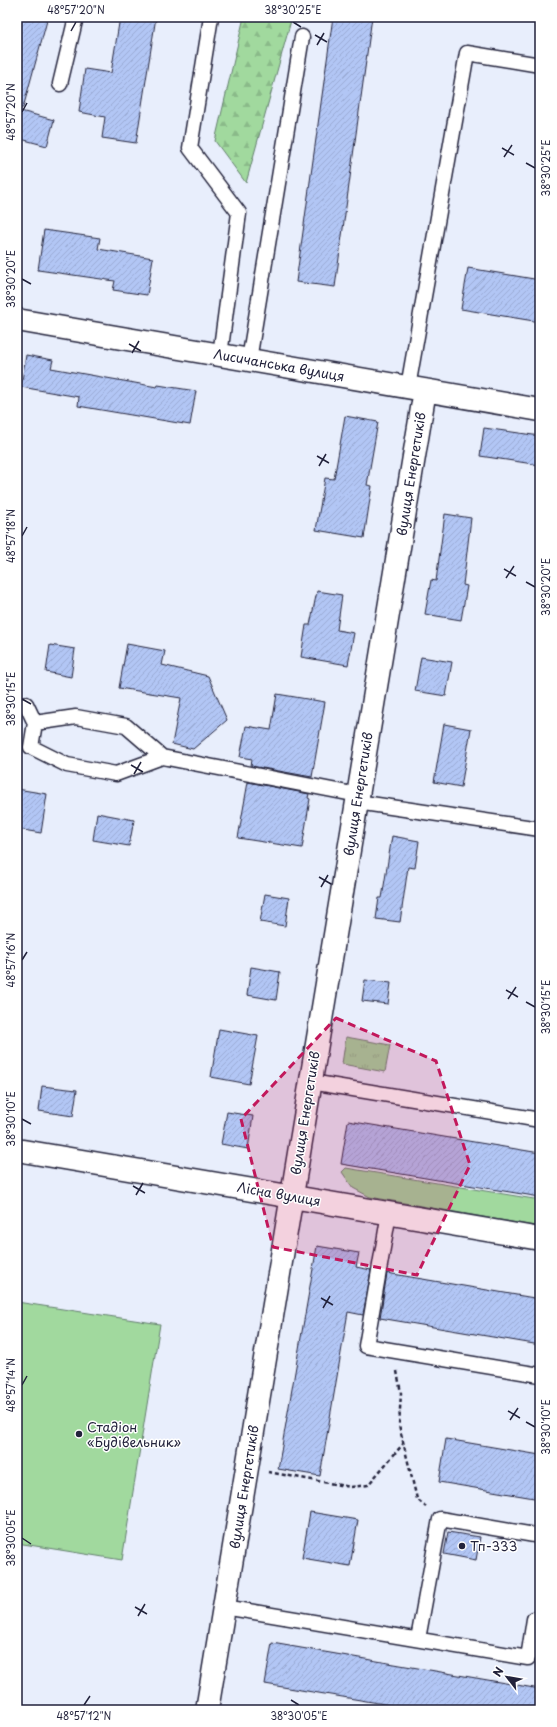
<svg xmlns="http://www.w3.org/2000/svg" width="557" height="1727" font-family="'Playpen Sans',sans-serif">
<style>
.grass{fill:#a1d99e;stroke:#627e6c}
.forest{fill:url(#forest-firs);stroke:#627e6c}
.park{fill:url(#park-tufts);stroke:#627e6c}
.building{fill:url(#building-hatch);stroke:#22223b}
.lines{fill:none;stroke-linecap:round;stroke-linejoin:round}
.service-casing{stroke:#22223b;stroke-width:17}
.minor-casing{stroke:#22223b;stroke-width:25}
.path{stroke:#22223b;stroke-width:2.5;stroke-dasharray:4 3;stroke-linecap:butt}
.service{stroke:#fff;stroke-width:14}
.minor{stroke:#fff;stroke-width:22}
.marked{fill:#c2185b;fill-opacity:0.2;stroke:#c2185b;stroke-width:3;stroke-dasharray:8 5;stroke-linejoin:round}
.ticks{fill:none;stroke:#22223b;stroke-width:1.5}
.poi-dot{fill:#22223b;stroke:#fff;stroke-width:1.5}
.labels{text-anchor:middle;stroke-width:3;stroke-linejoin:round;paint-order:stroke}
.street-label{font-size:13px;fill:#22223b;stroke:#fff}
.poi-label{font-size:13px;fill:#22223b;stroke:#fff;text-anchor:start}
.neatline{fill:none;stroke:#22223b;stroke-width:1.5}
.ticks-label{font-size:10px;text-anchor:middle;fill:#22223b}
</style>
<defs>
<pattern id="forest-firs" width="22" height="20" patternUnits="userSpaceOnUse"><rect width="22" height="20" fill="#a1d99e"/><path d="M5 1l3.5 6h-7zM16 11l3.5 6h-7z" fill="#8aba89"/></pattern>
<pattern id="park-tufts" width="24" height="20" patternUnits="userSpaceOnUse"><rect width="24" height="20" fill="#a1d99e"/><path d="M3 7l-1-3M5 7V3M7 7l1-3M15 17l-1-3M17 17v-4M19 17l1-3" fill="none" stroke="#8aba89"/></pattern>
<pattern id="building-hatch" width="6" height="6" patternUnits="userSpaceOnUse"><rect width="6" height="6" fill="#b2c6f5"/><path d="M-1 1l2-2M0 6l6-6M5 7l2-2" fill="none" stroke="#99aad3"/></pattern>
</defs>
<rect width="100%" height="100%" fill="#e8eefc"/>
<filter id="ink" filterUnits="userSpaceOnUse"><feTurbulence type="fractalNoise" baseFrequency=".025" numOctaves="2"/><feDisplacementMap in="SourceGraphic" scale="8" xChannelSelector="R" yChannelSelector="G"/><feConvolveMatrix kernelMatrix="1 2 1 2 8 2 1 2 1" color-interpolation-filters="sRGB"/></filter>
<g filter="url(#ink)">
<path class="grass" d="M 346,1168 L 540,1200 L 540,1227 L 370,1197 L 353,1188 L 342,1172 Z
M 17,1302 L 160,1324 L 122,1560 L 17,1543 Z"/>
<path class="forest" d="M 244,17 L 292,17 L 246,183 L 215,141 Z"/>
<path class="park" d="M 346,1037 L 390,1045 L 385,1072 L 342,1064 Z"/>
<path class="building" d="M 17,17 L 48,17 L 23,108 L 17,108 Z
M 120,17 L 156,17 L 136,143 L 102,138 L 105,117 L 79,112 L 85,69 L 111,73 Z
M 333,17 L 372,17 L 335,287 L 296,282 Z
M 17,110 L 54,120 L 47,146 L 17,138 Z
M 44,230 L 100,238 L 98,249 L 153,258 L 147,295 L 113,290 L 115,281 L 38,270 Z
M 468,268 L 540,280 L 540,322 L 461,309 Z
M 26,355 L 53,360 L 51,368 L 157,387 L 158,385 L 196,391 L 190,425 L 78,406 L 79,397 L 21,387 Z
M 345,416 L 378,422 L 367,485 L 372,486 L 364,538 L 316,530 L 325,478 L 334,479 Z
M 484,428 L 540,436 L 540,465 L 480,456 Z
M 445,514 L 471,518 L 463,585 L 467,586 L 461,620 L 425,614 L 431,580 L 436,581 Z
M 317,591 L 342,595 L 337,630 L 354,633 L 348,665 L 301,657 L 306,625 L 310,625 Z
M 127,644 L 165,651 L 162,665 L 208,676 L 227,720 L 193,749 L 172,744 L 181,698 L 119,688 Z
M 50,645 L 75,649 L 71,677 L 46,672 Z
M 421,657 L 452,662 L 446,696 L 415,691 Z
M 277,694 L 325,702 L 312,777 L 251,766 L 252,759 L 240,757 L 246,726 L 271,730 Z
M 444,724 L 471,729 L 461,787 L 434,782 Z
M 248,782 L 309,794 L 308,798 L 310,799 L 302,848 L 238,838 Z
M 17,789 L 47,794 L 41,833 L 17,829 Z
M 97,813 L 134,820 L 129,846 L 93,840 Z
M 392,836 L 419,841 L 415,868 L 408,867 L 400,922 L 376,919 L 379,898 L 382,898 Z
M 265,894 L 289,898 L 285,926 L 260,922 Z
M 251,967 L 280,972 L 276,1000 L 247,995 Z
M 365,980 L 391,983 L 388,1004 L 362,1001 Z
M 219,1029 L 258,1036 L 249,1084 L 211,1077 Z
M 42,1086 L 77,1090 L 73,1116 L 39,1111 Z
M 227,1112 L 253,1116 L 248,1149 L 221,1144 Z
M 348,1121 L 540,1153 L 540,1197 L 341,1164 Z
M 317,1246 L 359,1253 L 356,1267 L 371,1270 L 363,1315 L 348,1312 L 320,1476 L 278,1469 Z
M 387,1273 L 540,1299 L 540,1345 L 380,1318 Z
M 446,1439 L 540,1455 L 540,1499 L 439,1482 Z
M 310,1512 L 358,1520 L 350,1566 L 302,1558 Z
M 448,1532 L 480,1537 L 476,1560 L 444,1554 Z
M 272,1643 L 540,1689 L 540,1710 L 420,1710 L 265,1684 Z"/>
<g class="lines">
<g class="service-casing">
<path id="service" d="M 211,17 L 190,148 L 239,213 L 220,355
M 60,84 L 76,17
M 249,360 L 302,37
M 408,387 L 467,53 L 540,65
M 26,704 L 35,723
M 162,757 L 126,726 L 76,717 L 35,723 L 31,747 L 67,765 L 116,774 L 162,757 L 358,795
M 357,802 L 540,829
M 311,1082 L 540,1120
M 389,1213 L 366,1346 L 540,1375
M 224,1607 L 528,1658 L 534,1619 L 540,1620
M 418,1639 L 440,1519 L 540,1536"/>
</g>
<g class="minor-casing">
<path id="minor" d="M 17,320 L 540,410
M 17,1150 L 540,1239
M 207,1710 L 425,390"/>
</g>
<path class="path" d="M 397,1371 L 401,1393 L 399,1425 L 417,1499 L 426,1507
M 268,1472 L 351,1487 L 368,1485 L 403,1444"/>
<use href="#service" class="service"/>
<use href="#minor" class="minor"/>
</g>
</g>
<path class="marked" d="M 336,1018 L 436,1061 L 470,1165 L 417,1275 L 273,1247 L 241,1119 Z"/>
<path class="ticks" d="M 293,22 L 301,27M 71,31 L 76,22M 315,35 L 327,42M 317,45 L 324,33M 22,112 L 27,103M 502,148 L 514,155M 504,157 L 512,145M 526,163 L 535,168M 22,279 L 31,284M 129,344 L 141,351M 132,353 L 139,341M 317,456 L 329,463M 319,466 L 326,454M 22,536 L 27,527M 504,569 L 516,576M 506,578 L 514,566M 526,582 L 535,587M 22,699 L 31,704M 131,765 L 143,772M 134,774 L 141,762M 319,877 L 331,884M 321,887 L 328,875M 22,960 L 27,952M 506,990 L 518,997M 508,999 L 516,987M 526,1002 L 535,1007M 22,1119 L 31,1124M 133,1186 L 145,1193M 136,1195 L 143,1183M 321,1298 L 333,1305M 323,1308 L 330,1296M 22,1385 L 27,1376M 508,1411 L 520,1418M 510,1420 L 518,1408M 526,1422 L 535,1427M 22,1538 L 31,1544M 135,1607 L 147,1614M 138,1616 L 145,1604M 291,1700 L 299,1705M 84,1705 L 90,1696"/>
<g class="poi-dot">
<circle cx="79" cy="1434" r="4"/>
<circle cx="462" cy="1546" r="4"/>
</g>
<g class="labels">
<g class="street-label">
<text transform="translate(279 365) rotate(10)" y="5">Лисичанська вулиця</text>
<text transform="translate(411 474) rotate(-81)" y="5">вулиця Енергетиків</text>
<text transform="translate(358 794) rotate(-81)" y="5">вулиця Енергетиків</text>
<text transform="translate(305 1113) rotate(-81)" y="5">вулиця Енергетиків</text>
<text transform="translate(279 1194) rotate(10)" y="5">Лісна вулиця</text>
<text transform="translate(244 1487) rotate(-81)" y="5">вулиця Енергетиків</text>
</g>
<g class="poi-label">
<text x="87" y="1432">Стадіон<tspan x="87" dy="15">«Будівельник»</tspan></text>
<text x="470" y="1551">Тп-333</text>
</g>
</g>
<rect width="557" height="1727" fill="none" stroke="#fff" stroke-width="44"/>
<g transform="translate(507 1677) rotate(301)" stroke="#ffffff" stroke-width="3" paint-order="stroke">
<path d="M0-3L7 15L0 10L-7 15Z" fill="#22223b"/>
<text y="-6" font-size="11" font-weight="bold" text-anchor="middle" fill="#22223b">N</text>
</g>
<rect x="22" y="22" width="513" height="1683" class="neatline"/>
<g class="ticks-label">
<text x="76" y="14">48°57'20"N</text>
<text x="293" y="14">38°30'25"E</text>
<text transform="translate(11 112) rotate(-90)" y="4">48°57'20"N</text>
<text transform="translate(546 168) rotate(-90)" y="4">38°30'25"E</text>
<text transform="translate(11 279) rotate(-90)" y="4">38°30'20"E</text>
<text transform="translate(11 536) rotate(-90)" y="4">48°57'18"N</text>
<text transform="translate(546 587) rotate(-90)" y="4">38°30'20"E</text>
<text transform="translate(11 699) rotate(-90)" y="4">38°30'15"E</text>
<text transform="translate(11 960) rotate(-90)" y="4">48°57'16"N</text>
<text transform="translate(546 1007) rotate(-90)" y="4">38°30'15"E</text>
<text transform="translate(11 1119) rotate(-90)" y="4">38°30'10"E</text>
<text transform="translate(11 1385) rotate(-90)" y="4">48°57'14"N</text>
<text transform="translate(546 1427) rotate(-90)" y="4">38°30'10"E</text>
<text transform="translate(11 1538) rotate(-90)" y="4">38°30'05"E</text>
<text x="84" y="1720">48°57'12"N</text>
<text x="299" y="1720">38°30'05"E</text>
</g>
</svg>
